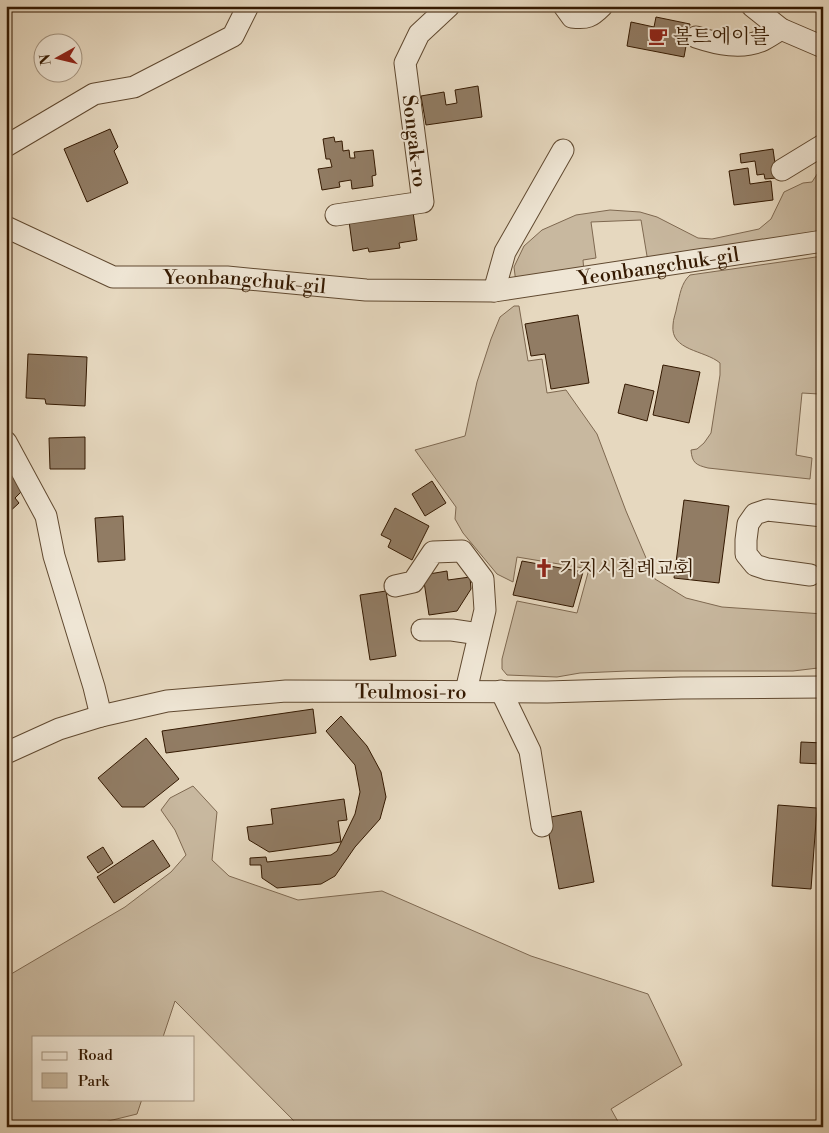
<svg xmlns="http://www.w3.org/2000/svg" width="829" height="1133" font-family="'Libre Bodoni','Noto Serif KR',serif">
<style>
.green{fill:#c8b89f;stroke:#7e6850}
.building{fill:#917c64;stroke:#341901}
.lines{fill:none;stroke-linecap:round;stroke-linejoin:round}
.minor-casing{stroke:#604930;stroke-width:23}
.minor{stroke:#efe6d5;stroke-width:21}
.labels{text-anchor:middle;stroke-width:4;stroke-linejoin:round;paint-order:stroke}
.poi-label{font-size:20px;fill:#341901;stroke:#efe6d5;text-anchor:start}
.street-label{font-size:20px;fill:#341901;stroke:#efe6d5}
</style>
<rect width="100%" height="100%" fill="#e6d8bf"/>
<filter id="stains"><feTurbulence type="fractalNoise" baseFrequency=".004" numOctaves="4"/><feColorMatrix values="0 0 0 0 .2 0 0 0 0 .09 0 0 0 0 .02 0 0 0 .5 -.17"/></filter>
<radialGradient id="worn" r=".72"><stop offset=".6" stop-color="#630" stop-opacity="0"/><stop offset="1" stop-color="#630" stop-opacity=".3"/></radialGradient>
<path class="green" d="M 823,165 L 823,231 L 648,262 L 641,220 L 591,222 L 596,258 L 583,260 L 584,272 L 516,283 L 514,267 L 524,246 L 542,230 L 576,215 L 610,210 L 640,212 L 657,217 L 698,238 L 712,239 L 759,229 L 771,219 L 784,192 L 803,183 L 812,182 Z
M 823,256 L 823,374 L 821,375 L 819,394 L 802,393 L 796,455 L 812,458 L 810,479 L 708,468 C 696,465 692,463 691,450 L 697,449 L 704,443 L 711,433 L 720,375 L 720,363 C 705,350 670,351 673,325 C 673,319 676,313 677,306 C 680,295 681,283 690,275 Z
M 514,306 L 519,306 L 528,361 L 542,359 L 547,393 L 566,390 L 597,434 L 626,511 L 655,579 L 686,598 L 722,607 L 823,614 L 823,663 L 818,668 L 793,671 L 628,671 L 580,673 L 557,677 L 507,675 L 502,669 L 502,659 L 517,601 L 577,613 L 589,569 L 517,557 L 513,582 L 497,574 L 463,533 L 455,519 L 456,507 L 415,450 L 465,436 L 477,382 L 491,339 L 500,317 Z
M 193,786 L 217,812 L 212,860 L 229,876 L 298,900 L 382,891 L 531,956 L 648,994 L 682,1065 L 611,1109 L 621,1127 L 300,1127 L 175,1001 L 163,1037 L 34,1037 L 34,1099 L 142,1099 L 137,1114 L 84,1127 L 6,1127 L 6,977 L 125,907 L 171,872 L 186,855 L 175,830 L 161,810 L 170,798 Z"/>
<path class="building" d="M 656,17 L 690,24 L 684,57 L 627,46 L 631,22 L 654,27 Z
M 478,86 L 482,117 L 426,125 L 421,96 L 444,92 L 446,105 L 457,103 L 455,90 Z
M 110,129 L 118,147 L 114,151 L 128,183 L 87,202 L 64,149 Z
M 334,137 L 335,142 L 342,141 L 343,151 L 349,150 L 350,158 L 355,158 L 354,152 L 373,150 L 376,175 L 372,176 L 373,186 L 352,189 L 351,180 L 339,182 L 340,187 L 322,190 L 318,169 L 332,167 L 330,159 L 326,159 L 323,139 Z
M 773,149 L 777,178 L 765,179 L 764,174 L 757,175 L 755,161 L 741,163 L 740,154 Z
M 748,168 L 750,184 L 771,181 L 773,200 L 734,205 L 729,171 Z
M 413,212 L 417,240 L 399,243 L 400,248 L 369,252 L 368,248 L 353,251 L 349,221 Z
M 578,315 L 589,383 L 551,389 L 545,354 L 531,356 L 525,324 Z
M 28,354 L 87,357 L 85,406 L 46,404 L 45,399 L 26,398 Z
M 663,365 L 700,372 L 689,423 L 653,415 Z
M 625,384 L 654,391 L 647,421 L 618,413 Z
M 85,437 L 85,469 L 50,469 L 49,438 Z
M 6,467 L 25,488 L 15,498 L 19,503 L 6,515 Z
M 432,481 L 446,503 L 425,516 L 412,494 Z
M 684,500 L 729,506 L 719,583 L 674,578 Z
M 395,508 L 429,526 L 412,560 L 388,547 L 391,540 L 381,535 Z
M 123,516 L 125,560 L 98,562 L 95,518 Z
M 522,561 L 583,572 L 573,607 L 513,595 Z
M 447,571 L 448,580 L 470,577 L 471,589 L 457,611 L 429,615 L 423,575 Z
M 386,591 L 396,656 L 370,660 L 360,595 Z
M 313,709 L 316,733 L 166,753 L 162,731 Z
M 341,716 L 367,746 L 381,772 L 386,797 L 380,819 L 355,847 L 335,876 L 321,884 L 277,888 L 262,878 L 261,865 L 250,865 L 250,858 L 266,857 L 267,862 L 331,855 L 337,851 L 355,814 L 360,792 L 355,765 L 326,731 Z
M 146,738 L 179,779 L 144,807 L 122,807 L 98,778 Z
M 801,742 L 823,743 L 823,764 L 800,763 Z
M 344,799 L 347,820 L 338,821 L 341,842 L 269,852 L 249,840 L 247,827 L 273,824 L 271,809 Z
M 778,805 L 817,808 L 811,889 L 772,886 Z
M 581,811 L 594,882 L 559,889 L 546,818 Z
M 153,840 L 170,866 L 114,903 L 97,877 Z
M 103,847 L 113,863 L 98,873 L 87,857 Z"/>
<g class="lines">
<g class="minor-casing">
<g id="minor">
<path d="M 564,6 L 572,17 C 587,19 591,17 602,6"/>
<path d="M 752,6 L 781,29 L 823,47"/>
<path d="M 696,37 C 717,44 742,50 763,40 C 769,37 775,33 781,29"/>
<path d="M 6,146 L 94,94 L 134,87 L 233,36 L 248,6"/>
<path d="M 782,170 L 823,145"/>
<path d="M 336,215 L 423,202 L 405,63 L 419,34 L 449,6"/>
<path id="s1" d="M 6,227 L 113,277 L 227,277 L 366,290 L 494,291 L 823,241"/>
<path d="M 494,291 L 505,252 L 563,150"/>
<path d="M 6,442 L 46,516 L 54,556 L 94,687 L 101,716"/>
<path d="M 810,575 L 767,569 L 755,565 L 746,554 L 746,540 L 748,524 L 755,514 L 767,510 L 823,516"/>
<path d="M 395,586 L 413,582 L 433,552 L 462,551 L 483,579 L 485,610 L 466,691"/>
<path d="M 422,630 L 452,630 L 479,634"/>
<path d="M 501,691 L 530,751 L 542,826"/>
<path id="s2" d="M 6,753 L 59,729 L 101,716 L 167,701 L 286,691 L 547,692 L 681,688 L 823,687"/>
</g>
</g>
<use href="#minor" class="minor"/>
</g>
<defs>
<g id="cafe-bare" transform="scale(1.5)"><path d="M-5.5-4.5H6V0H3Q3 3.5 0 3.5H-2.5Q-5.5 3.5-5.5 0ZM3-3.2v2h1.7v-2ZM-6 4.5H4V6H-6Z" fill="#8f2418" stroke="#efe6d5" stroke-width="2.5" paint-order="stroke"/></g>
<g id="church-bare" transform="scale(1.5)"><path d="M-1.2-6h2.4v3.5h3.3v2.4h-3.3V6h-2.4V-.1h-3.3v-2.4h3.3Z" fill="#8f2418" stroke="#efe6d5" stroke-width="2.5" paint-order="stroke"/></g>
</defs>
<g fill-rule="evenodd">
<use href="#cafe-bare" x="658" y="36"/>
<use href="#church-bare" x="544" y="568"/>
</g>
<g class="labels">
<g class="poi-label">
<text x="673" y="43">볼트에이블</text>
<text x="559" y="575">기지시침례교회</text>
</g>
<g class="street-label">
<text transform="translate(415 141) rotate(83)" y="7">Songak-ro</text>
<text dy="7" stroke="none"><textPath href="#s1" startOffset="666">Yeonbangchuk-gil</textPath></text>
<text dy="7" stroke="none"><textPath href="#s1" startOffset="250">Yeonbangchuk-gil</textPath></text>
<text dy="7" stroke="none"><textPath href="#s2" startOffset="414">Teulmosi-ro</textPath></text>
</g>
</g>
<rect width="829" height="1133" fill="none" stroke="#e6d8bf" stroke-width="25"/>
<rect x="8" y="8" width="814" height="1118" fill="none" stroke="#341901" stroke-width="2.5"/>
<rect x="12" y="12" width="804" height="1108" fill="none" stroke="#341901"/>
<rect x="32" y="1036" width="162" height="65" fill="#efe6d5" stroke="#a49480"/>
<rect x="42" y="1052" width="25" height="8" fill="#efe6d5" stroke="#a49480"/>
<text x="78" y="1060" font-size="15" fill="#341901">Road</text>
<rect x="42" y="1073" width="25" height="15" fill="#c8b89f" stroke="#a49480"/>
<text x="78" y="1086" font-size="15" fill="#341901">Park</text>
<g transform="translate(58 58) rotate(262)"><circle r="24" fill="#efe6d5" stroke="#a49480"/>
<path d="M0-4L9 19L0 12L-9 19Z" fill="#8f2418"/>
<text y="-8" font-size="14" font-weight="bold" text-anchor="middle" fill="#341901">N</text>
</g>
<rect width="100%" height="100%" filter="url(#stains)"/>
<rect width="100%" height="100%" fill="url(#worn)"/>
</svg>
